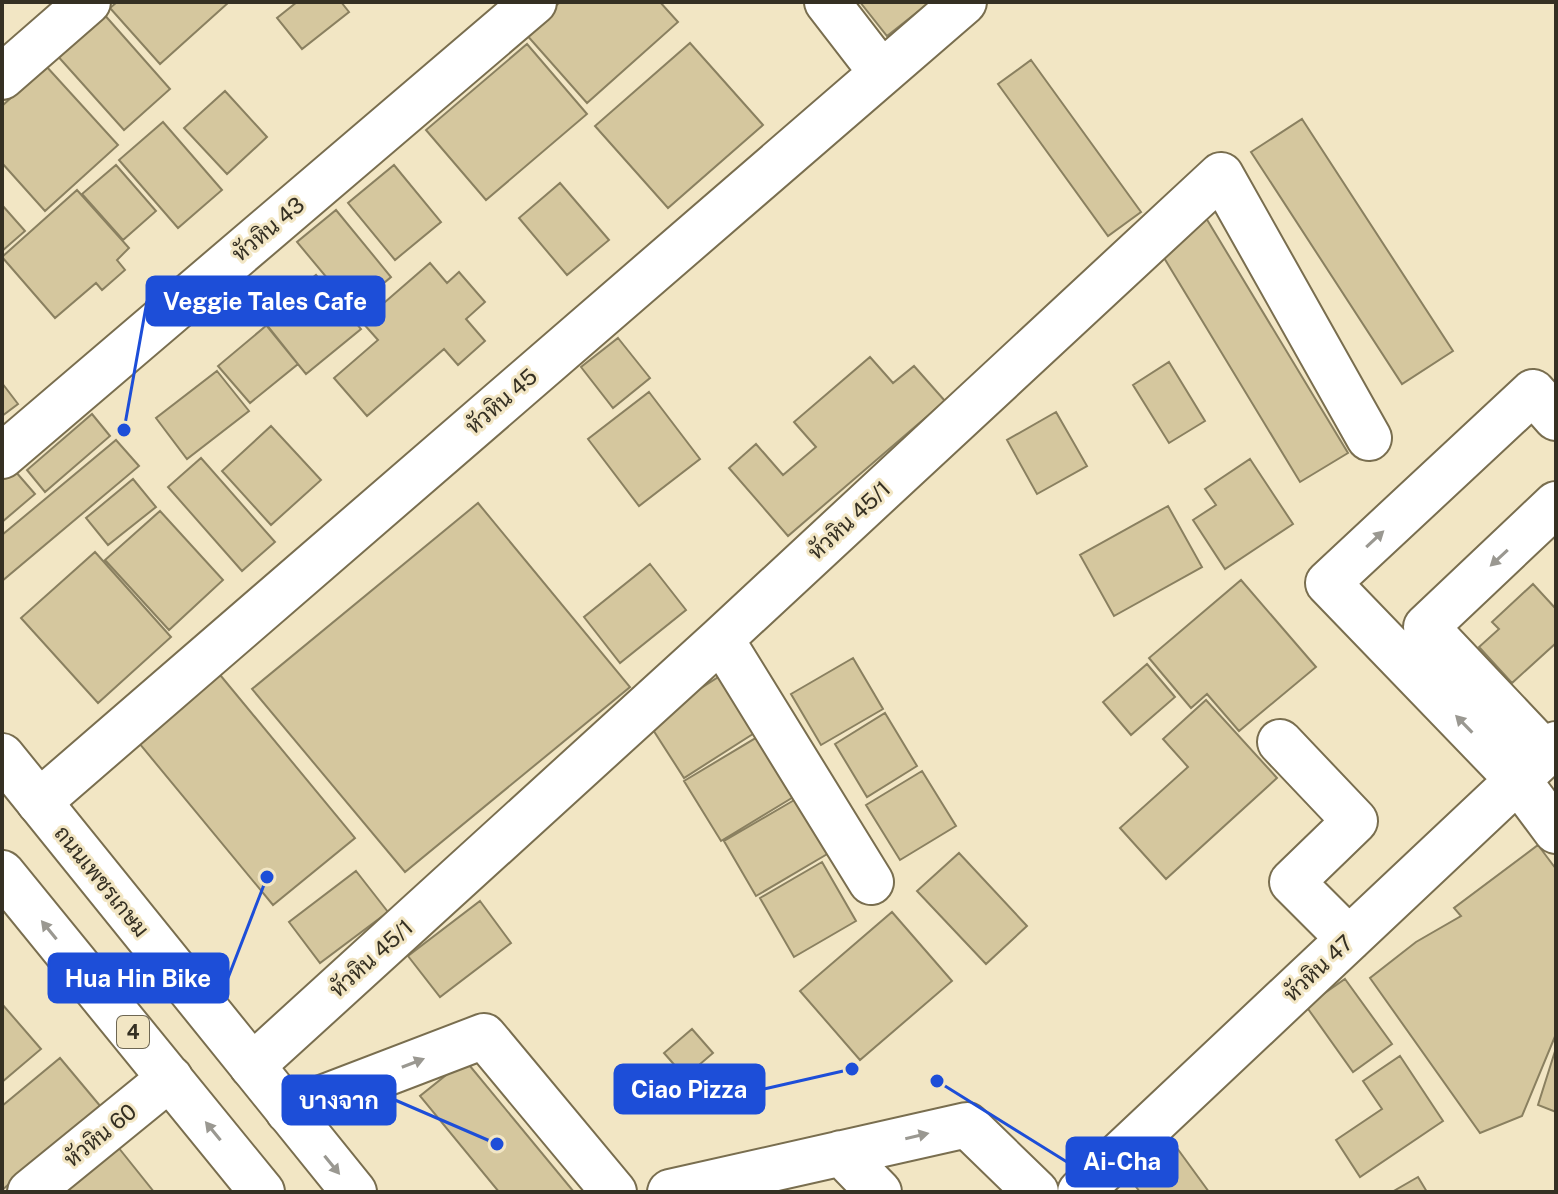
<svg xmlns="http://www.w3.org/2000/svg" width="1558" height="1194" font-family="'Public Sans',Sarabun,sans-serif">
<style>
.building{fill:#d5c79e;stroke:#8a8060;stroke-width:2}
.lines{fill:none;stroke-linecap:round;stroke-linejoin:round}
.minor-casing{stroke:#796e4f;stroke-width:48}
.major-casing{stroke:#796e4f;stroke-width:48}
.minor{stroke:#fff;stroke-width:44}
.major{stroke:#fff;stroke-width:44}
.oneway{fill:#9a9891}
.labels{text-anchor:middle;stroke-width:6;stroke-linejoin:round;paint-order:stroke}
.shield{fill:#f2e6c4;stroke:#6e6753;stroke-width:2}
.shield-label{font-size:20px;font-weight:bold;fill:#353023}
.street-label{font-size:22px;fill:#353023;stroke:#f2e6c4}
.leader{fill:none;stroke:#1d4ed8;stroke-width:3}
.callout-dot{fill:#1d4ed8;stroke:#f2e6c4;stroke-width:3}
.callout{fill:#1d4ed8;stroke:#1d4ed8;stroke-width:3}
.callout-label{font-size:24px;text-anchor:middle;font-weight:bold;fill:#fff}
</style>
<rect width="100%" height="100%" fill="#f2e6c4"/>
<path class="building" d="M 117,2 L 229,2 L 160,64 L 110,8 Z
M 297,2 L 341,2 L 349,12 L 302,49 L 277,18 Z
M 560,2 L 660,2 L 678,22 L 587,103 L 525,33 Z
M 860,2 L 930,2 L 887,36 Z
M 102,12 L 170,89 L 124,130 L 55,53 Z
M 690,43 L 763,125 L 668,208 L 595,126 Z
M 527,44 L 587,114 L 486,200 L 426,130 Z
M 1031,60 L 1141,212 L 1108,236 L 998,84 Z
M 46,66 L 118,145 L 45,211 L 2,163 L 2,106 Z
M 225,91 L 267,137 L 227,174 L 184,128 Z
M 1302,119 L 1453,351 L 1402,384 L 1251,152 Z
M 163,122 L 222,190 L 178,228 L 119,160 Z
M 116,165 L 156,211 L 123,240 L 82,194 Z
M 394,165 L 441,222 L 395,260 L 348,203 Z
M 560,183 L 609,240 L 567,275 L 519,218 Z
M 77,190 L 129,248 L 117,260 L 125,270 L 102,290 L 96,283 L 55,318 L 2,257 Z
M 2,205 L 25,231 L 2,251 Z
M 336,210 L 391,277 L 353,309 L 297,242 Z
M 1203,213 L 1348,453 L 1300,482 L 1155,243 Z
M 430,263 L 447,283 L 459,272 L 485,302 L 466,319 L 485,341 L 458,365 L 444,349 L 367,416 L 334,378 L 378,340 L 362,322 Z
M 316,275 L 361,329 L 306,374 L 261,319 Z
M 267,325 L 298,364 L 250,403 L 218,366 Z
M 618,338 L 650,378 L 613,408 L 581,367 Z
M 870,357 L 893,383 L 914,366 L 945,401 L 788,536 L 729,468 L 756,444 L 783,475 L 816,447 L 794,422 Z
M 1169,362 L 1205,421 L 1169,443 L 1133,385 Z
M 217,371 L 249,411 L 187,459 L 156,418 Z
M 2,383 L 18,404 L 2,416 Z
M 649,392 L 700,459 L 639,506 L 588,439 Z
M 1056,412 L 1087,466 L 1037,494 L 1007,440 Z
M 92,414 L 110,436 L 45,492 L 27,470 Z
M 271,426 L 321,480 L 271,525 L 222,471 Z
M 116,440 L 139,466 L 2,581 L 2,535 Z
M 201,458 L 275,542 L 242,571 L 168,487 Z
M 1250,459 L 1293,524 L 1225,569 L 1193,520 L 1216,505 L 1205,489 Z
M 9,464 L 35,494 L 2,522 L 2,471 Z
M 133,479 L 156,507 L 108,545 L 86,518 Z
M 478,503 L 630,687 L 405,872 L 252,689 Z
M 1168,506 L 1202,567 L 1114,616 L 1080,555 Z
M 160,511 L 223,580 L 169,630 L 105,560 Z
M 95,552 L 171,637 L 98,703 L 21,618 Z
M 650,564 L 686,610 L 620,663 L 584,617 Z
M 1241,580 L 1316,667 L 1239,731 L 1207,694 L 1191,708 L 1149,658 Z
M 1533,584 L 1556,609 L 1556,643 L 1512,683 L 1479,647 L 1499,629 L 1492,622 Z
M 853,658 L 883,709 L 821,745 L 791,694 Z
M 1147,664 L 1175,697 L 1131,735 L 1103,702 Z
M 216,670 L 355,838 L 273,905 L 134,737 Z
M 720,676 L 756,732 L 684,778 L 648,722 Z
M 1206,700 L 1277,778 L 1166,879 L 1120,828 L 1188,767 L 1163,739 Z
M 885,713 L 917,766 L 867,797 L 835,744 Z
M 764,733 L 800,793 L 721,841 L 684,781 Z
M 922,771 L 956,826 L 900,860 L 866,805 Z
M 796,799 L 829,853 L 756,896 L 724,841 Z
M 1538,845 L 1556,869 L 1556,1034 L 1522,1116 L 1480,1133 L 1370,978 L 1416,942 L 1461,916 L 1454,908 Z
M 959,853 L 1027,926 L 986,964 L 917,891 Z
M 822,862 L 856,921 L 794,957 L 760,898 Z
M 356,871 L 388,912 L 320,963 L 289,922 Z
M 480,901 L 511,943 L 440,997 L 408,956 Z
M 892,912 L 952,981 L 860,1060 L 800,991 Z
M 1345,979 L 1392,1044 L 1353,1072 L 1306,1006 Z
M 2,1004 L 41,1049 L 2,1082 Z
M 692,1029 L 713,1053 L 685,1077 L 664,1053 Z
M 1556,1048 L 1556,1112 L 1538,1105 Z
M 1400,1056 L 1443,1121 L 1360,1177 L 1336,1140 L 1382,1109 L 1363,1081 Z
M 60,1058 L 101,1107 L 2,1190 L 2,1106 Z
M 465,1060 L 574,1192 L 499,1192 L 420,1096 Z
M 1166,1133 L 1209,1192 L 1140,1192 L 1121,1167 Z
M 118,1147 L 154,1192 L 63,1192 Z
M 1418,1177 L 1427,1192 L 1392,1192 Z"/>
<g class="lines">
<g class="minor-casing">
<path id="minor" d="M 827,2 L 881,72
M 2,77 L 88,2
M 1556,418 L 1533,392 L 1328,583 L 1518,780 L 1556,831
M 2,456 L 534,2
M 721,639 L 871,882
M 1280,742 L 1355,821 L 1292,882 L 1349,939
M 1546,754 L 1426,627 L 1556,504
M 39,802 L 964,2
M 252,1066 L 721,639 L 1221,175 L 1369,438
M 288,1111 L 484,1036 L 614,1192
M 841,1153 L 879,1192
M 30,1192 L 170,1078
M 670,1192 L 967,1125 L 1036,1192
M 1080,1192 L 1556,744"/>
</g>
<g class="major-casing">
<path id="major" d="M 2,756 L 354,1192
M 2,873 L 262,1192"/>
</g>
<use href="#minor" class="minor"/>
<use href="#major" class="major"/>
</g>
<defs><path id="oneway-solid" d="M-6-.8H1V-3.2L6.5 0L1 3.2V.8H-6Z" transform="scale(2)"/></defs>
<g class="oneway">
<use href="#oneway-solid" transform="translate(1375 539) rotate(-43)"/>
<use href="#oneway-solid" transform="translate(1499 558) rotate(137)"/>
<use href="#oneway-solid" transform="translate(1464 724) rotate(-134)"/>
<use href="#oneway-solid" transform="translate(49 930) rotate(-129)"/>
<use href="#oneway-solid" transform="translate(413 1063) rotate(-21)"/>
<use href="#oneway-solid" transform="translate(213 1131) rotate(-129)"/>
<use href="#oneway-solid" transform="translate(917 1136) rotate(-13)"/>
<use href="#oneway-solid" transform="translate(332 1165) rotate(51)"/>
</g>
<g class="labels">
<rect class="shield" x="117" y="1016" width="32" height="32" rx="6"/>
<g class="shield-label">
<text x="133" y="1039">4</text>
</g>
<g class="street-label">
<text transform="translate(268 229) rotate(-40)" y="8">หัวหิน 43</text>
<text transform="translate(501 401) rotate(-41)" y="8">หัวหิน 45</text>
<text transform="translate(849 520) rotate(-43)" y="8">หัวหิน 45/1</text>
<text transform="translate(102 881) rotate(51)" y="8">ถนนเพชรเกษม</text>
<text transform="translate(371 958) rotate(-42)" y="8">หัวหิน 45/1</text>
<text transform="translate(1318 968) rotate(-43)" y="8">หัวหิน 47</text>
<text transform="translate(100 1135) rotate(-39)" y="8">หัวหิน 60</text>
</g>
</g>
<path class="leader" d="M124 430L147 301M267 877L228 978M852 1069L764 1089M497 1144L395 1100M937 1081L1067 1162"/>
<g class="callout-dot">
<circle cx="124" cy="430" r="8"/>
<circle cx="267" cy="877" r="8"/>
<circle cx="852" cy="1069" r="8"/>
<circle cx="497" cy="1144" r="8"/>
<circle cx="937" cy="1081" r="8"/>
</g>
<g class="callout">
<rect x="147" y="277" width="237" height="48" rx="8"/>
<rect x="49" y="954" width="179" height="48" rx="8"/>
<rect x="615" y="1065" width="149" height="48" rx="8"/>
<rect x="283" y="1076" width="112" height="48" rx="8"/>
<rect x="1067" y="1138" width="110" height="48" rx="8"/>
</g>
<g class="callout-label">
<text x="265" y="310">Veggie Tales Cafe</text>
<text x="138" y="987">Hua Hin Bike</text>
<text x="689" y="1098">Ciao Pizza</text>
<text x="339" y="1109">บางจาก</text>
<text x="1122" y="1170">Ai-Cha</text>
</g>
<rect width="1558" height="1194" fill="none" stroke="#353023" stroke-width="8"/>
</svg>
